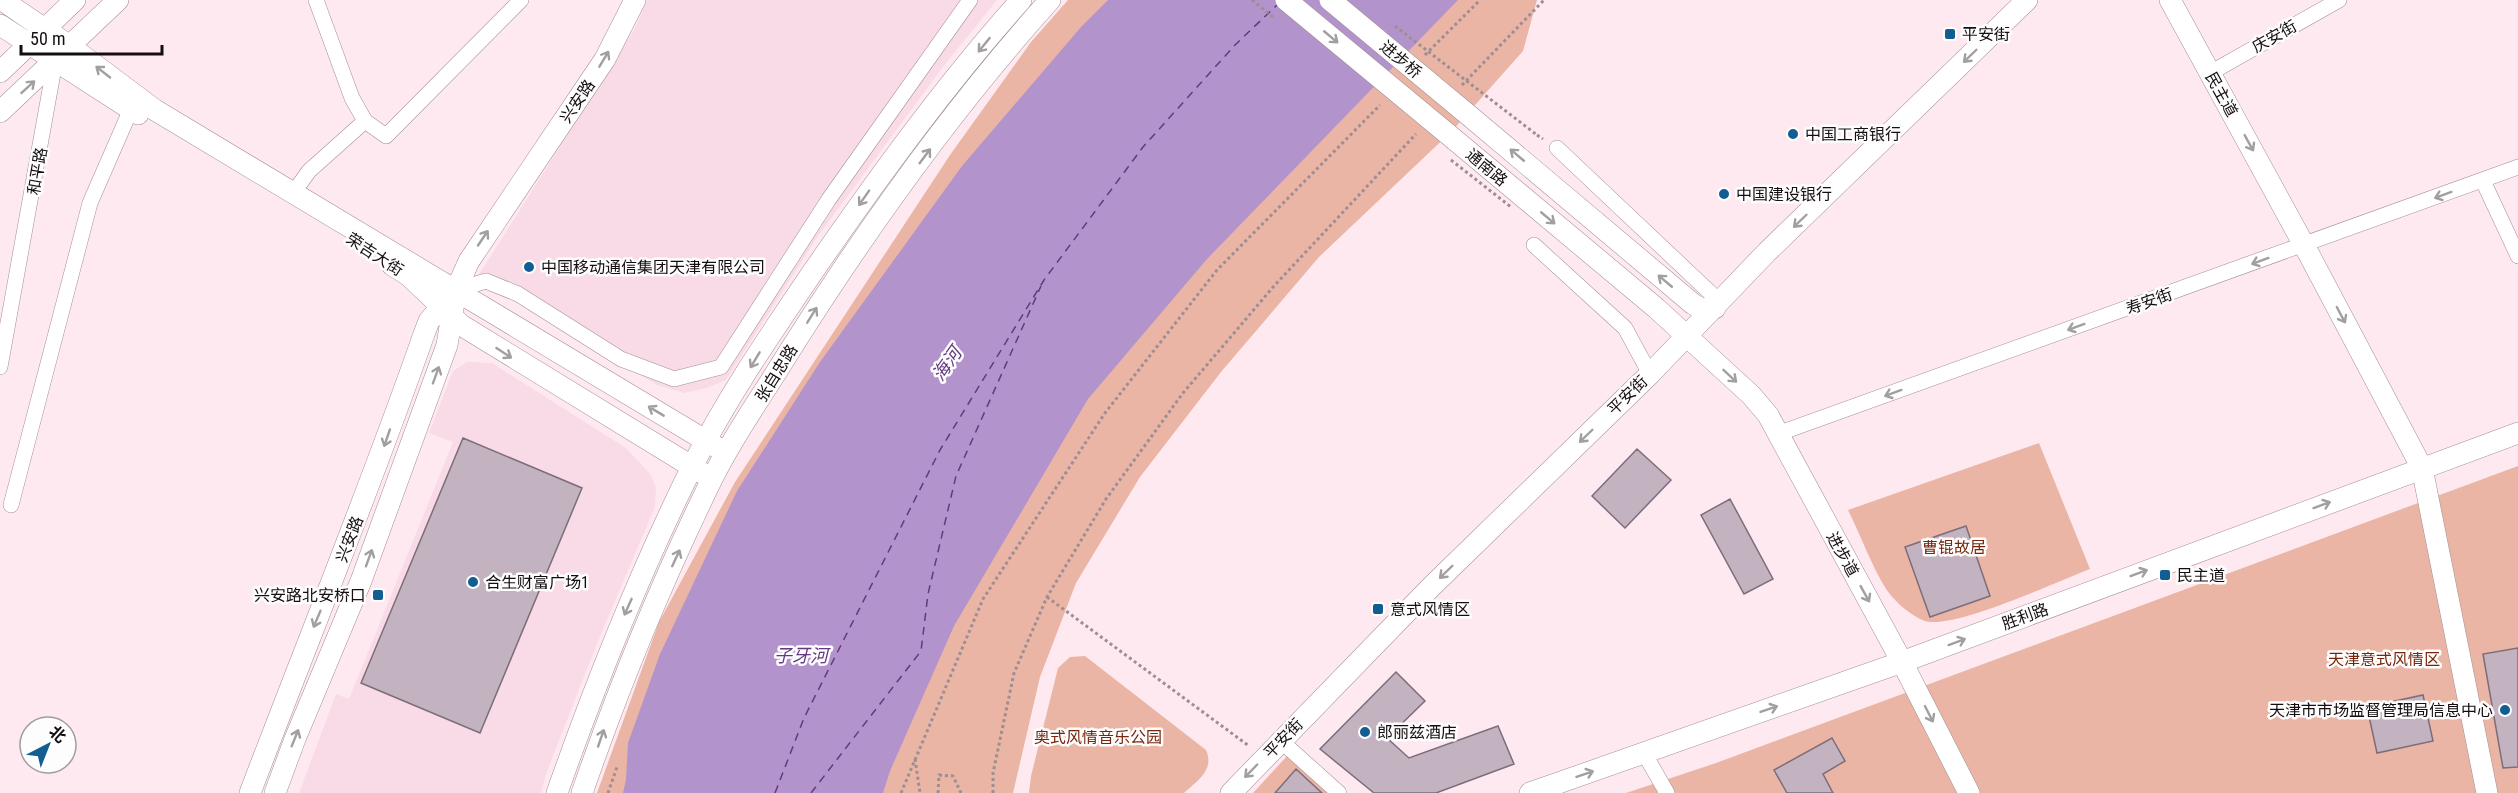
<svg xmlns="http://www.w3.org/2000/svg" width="2518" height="793" font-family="'Roboto Condensed','Noto Sans SC',sans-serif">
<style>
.built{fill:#f8dbe6}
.green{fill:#eab5a5}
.water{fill:#b393cc}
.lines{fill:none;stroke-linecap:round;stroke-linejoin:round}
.ferry{stroke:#64397f;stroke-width:1.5;stroke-dasharray:8 6;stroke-linecap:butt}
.building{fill:#c3b3c0;stroke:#7c6d79;stroke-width:1.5}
.street-casing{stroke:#a38f96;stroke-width:16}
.secondary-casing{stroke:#a38f96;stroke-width:22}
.path{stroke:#9e8e94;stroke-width:3;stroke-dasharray:3 3;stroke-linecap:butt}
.street{stroke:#fff;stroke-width:15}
.secondary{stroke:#fff;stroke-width:21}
.secondary-bridge-casing{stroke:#a38f96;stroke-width:22;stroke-linecap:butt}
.path-bridge{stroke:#9e8e94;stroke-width:3;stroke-dasharray:3 3;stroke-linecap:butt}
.secondary-bridge{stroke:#fff;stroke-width:21}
.oneway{stroke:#a19fa0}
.poi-dot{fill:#125d91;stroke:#fdfdfd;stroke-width:2}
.labels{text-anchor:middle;stroke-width:5;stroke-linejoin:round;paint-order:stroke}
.poi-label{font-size:16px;fill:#150e11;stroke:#fdfdfd;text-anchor:start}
.street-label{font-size:16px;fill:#150e11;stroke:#fdfdfd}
.park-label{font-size:16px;fill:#77260b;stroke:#fdfdfd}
.water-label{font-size:18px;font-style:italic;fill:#64397f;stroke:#fdfdfd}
</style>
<rect width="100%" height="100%" fill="#ffe9f1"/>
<path class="built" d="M 647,0 L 997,0 L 943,67 L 818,236 L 726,380 L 707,388 L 684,393 L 657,385 L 478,276 L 635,28 Z
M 467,362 L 492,363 L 626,448 L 651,475 L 656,488 L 655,507 L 596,646 L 546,774 L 541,793 L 299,793 L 336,694 L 349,699 L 453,442 L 429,433 L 453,371 Z"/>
<path class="green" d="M 1068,0 L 1537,0 L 1523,51 L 1452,131 L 1319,257 L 1221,372 L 1140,477 L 1076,583 L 1040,677 L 1013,793 L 597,793 L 659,622 L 735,482 L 950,155 L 1031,42 Z
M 2039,443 L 2090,569 C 2058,581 1954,630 1925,621 C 1911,616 1894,601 1886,589 C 1871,565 1861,536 1848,510 Z
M 2518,466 L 2518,793 L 1626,793 L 1716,763 Z
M 1085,656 L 1206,750 C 1215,770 1197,781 1184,793 L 1029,793 L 1031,776 L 1058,668 L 1070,657 Z
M 1288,755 L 1330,793 L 1253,793 Z"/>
<path class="water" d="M 1108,0 L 1458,0 L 1207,259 L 1088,399 L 954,626 L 890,771 L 883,793 L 623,793 L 626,780 L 628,743 L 660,654 L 737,491 L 820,362 L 962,166 L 1081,27 Z"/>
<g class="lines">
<path class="ferry" d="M 775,793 L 804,718 L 940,450 L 1044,280 L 1143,147 L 1235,45 L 1277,5
M 811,793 L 921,651 L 928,594 L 956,476 L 1041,286"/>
</g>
<path class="building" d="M 463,438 L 582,488 L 480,733 L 361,683 Z
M 1637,449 L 1671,480 L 1625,528 L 1592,496 Z
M 1730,499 L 1773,579 L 1744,594 L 1701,515 Z
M 1966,526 L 1990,596 L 1930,617 L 1905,547 Z
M 2518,648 L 2518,767 L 2503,768 L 2483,654 Z
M 1396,672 L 1425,701 L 1387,738 L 1409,758 L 1498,726 L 1514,764 L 1436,793 L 1374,793 L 1320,749 Z
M 2423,695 L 2433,741 L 2377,753 L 2367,707 Z
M 1832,738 L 1845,761 L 1823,774 L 1833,793 L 1787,793 L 1774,770 Z
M 1296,769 L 1322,793 L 1275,793 Z"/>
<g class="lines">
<g class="street-casing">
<path id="street" d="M 316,0 L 352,98 L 365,121 L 386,136 L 521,0
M 2210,73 L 2339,0
M 1557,148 L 1720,302
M 2483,181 L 2518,256
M 294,192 L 309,171 L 365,121
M 1534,245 L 1625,328 L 1650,374
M 456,290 L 486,281 L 518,294 L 621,359 L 674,379 L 721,367 L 829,199 L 970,0
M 0,367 L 55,62
M 1780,433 L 2518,167
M 11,505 L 90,203 L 131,109
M 1281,741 L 1339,793
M 1644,753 L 1667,793"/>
</g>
<g class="secondary-casing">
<path id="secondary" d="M 2,0 L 71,47 L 155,110 L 718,448
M 2170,0 L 2304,245 L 2422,468 L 2487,793
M 0,25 L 138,114
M 0,72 L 75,0
M 0,112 L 118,0
M 1472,118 L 1693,304 L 1702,309 L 1715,308
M 1455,140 L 1656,308 L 1751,395 L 1768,415 L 1902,662 L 1969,793
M 392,265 L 408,275 L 461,325 L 704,474
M 250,793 C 308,640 370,489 424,334 L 429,321 L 450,297
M 275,793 L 295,739 L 361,581 L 447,345 L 456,290 L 469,261 L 605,59 L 635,0
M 557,793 C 596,682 640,572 692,467 C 726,399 770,335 812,273 C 877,179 945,85 1021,0
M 582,793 C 619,686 662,581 712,479 C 733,436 762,396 787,355 C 865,231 952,109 1050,0
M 1231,793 L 1432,586 L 1650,374 L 1767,252 L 2027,0
M 1530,793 L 1902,662 L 2518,433"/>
</g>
<path class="path" d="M 1425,55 L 1480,0
M 1462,85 L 1544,0
M 1537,135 L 1543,139
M 1047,597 L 1249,746
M 915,759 L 920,793
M 608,793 L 617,767
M 901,793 L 983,599 L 1105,413 L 1217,270 L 1380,105
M 938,793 L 939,775 L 953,776 L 961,793
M 993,793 L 993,773 L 1014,673 L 1047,597 L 1106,499 L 1183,393 L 1274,286 L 1416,134"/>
<use href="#street" class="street"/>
<use href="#secondary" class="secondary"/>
<g class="secondary-bridge-casing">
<path id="secondary-bridge" d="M 1286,0 L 1455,140
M 1330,0 L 1472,118"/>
</g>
<path class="path-bridge" d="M 1252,0 L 1273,17
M 1395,26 L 1537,135
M 1451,160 L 1511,207"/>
<use href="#secondary-bridge" class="secondary-bridge"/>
</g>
<defs><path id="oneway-shaft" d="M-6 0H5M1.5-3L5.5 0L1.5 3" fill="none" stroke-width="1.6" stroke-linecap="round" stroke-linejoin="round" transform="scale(1.5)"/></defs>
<g class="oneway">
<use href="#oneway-shaft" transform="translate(1331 37) rotate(40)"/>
<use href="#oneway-shaft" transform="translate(984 45) rotate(129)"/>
<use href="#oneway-shaft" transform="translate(1970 56) rotate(136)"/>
<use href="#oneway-shaft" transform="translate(604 59) rotate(-59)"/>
<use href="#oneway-shaft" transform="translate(103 72) rotate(-142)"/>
<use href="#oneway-shaft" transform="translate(28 87) rotate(-42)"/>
<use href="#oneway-shaft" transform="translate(2249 143) rotate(61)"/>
<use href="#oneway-shaft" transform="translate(1517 155) rotate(-140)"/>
<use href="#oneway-shaft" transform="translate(925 156) rotate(-53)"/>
<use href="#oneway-shaft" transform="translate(2443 195) rotate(160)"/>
<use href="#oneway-shaft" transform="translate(864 198) rotate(125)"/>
<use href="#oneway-shaft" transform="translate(1548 218) rotate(40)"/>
<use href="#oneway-shaft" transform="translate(1800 221) rotate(136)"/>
<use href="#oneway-shaft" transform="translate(483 238) rotate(-56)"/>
<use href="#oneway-shaft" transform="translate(2260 261) rotate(160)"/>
<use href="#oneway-shaft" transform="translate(1665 281) rotate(-140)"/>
<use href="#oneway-shaft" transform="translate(812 315) rotate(-58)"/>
<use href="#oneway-shaft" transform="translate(2341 315) rotate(62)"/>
<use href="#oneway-shaft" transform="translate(2076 327) rotate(160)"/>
<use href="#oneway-shaft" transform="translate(504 353) rotate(33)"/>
<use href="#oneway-shaft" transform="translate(755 360) rotate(121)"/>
<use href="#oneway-shaft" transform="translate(436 375) rotate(-70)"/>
<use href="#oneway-shaft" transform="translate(1730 376) rotate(43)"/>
<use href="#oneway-shaft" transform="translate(1893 393) rotate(160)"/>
<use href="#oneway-shaft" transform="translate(656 411) rotate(-149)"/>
<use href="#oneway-shaft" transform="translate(1586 436) rotate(136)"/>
<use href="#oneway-shaft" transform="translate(387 438) rotate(109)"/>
<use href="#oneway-shaft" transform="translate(2322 505) rotate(-20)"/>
<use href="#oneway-shaft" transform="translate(369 558) rotate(-70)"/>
<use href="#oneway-shaft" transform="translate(676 558) rotate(-65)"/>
<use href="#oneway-shaft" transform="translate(1446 572) rotate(136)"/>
<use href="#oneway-shaft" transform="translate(2139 573) rotate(-20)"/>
<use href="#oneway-shaft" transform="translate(1865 594) rotate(61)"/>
<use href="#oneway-shaft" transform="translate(628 607) rotate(114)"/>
<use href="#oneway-shaft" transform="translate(317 619) rotate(113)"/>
<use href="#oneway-shaft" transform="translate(1957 642) rotate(-20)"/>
<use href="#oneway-shaft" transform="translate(1769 709) rotate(-19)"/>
<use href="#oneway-shaft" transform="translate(1929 714) rotate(63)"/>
<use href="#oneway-shaft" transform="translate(295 738) rotate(-68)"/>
<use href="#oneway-shaft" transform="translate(601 738) rotate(-71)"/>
<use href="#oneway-shaft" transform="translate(1251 771) rotate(134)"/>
<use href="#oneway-shaft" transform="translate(1585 774) rotate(-19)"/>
</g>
<g class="poi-dot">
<rect x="1944" y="28" width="12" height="12" rx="3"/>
<circle cx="1793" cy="134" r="6"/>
<circle cx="1724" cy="194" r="6"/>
<circle cx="529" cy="267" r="6"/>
<rect x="2159" y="569" width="12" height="12" rx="3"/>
<circle cx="473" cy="582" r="6"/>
<rect x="372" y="589" width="12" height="12" rx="3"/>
<rect x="1372" y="603" width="12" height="12" rx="3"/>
<circle cx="2505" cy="710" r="6"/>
<circle cx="1365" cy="732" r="6"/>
</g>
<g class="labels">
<g class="poi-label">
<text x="1962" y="40">平安街</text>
<text x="1805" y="140">中国工商银行</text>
<text x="1736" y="200">中国建设银行</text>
<text x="541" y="273">中国移动通信集团天津有限公司</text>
<text x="2177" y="581">民主道</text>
<text x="485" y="588">合生财富广场1</text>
<text x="366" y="601" text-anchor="end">兴安路北安桥口</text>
<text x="1390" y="615">意式风情区</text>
<text x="2493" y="716" text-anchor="end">天津市市场监督管理局信息中心</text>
<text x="1377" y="738">郎丽兹酒店</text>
</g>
<g class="street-label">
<text transform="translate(2274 36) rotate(-29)" y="6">庆安街</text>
<text transform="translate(1401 59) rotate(40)" y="6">进步桥</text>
<text transform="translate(2222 94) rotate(61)" y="6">民主道</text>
<text transform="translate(577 101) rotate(-56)" y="6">兴安路</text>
<text transform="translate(1487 167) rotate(40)" y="6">通南路</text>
<text transform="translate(37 171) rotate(-80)" y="6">和平路</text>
<text transform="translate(375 254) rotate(33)" y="6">荣吉大街</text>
<text transform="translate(2149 301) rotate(-20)" y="6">寿安街</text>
<text transform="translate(776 373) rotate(-58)" y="6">张自忠路</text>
<text transform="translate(1627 395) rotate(-44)" y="6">平安街</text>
<text transform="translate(349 539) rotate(-69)" y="6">兴安路</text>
<text transform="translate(1843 554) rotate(61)" y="6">进步道</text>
<text transform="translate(2025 616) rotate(-20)" y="6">胜利路</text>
<text transform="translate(1283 738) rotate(-46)" y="6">平安街</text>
</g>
<g class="park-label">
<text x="1954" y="553">曹锟故居</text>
<text x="2384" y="665">天津意式风情区</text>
<text x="1098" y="743">奥式风情音乐公园</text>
</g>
<g class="water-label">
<text transform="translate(947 364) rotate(-55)" y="6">海河</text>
<text x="801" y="662">子牙河</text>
</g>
</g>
<g transform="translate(48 745) rotate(42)"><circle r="28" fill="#fdfdfd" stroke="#a09d9f" stroke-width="1.5"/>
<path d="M0-4.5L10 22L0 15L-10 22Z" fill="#125d91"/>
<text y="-9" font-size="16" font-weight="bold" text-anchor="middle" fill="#150e11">北</text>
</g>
<path d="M21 45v9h141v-9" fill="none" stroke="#150e11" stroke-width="3"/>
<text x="30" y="45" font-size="18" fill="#150e11" stroke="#fdfdfd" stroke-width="4.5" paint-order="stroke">50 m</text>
</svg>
